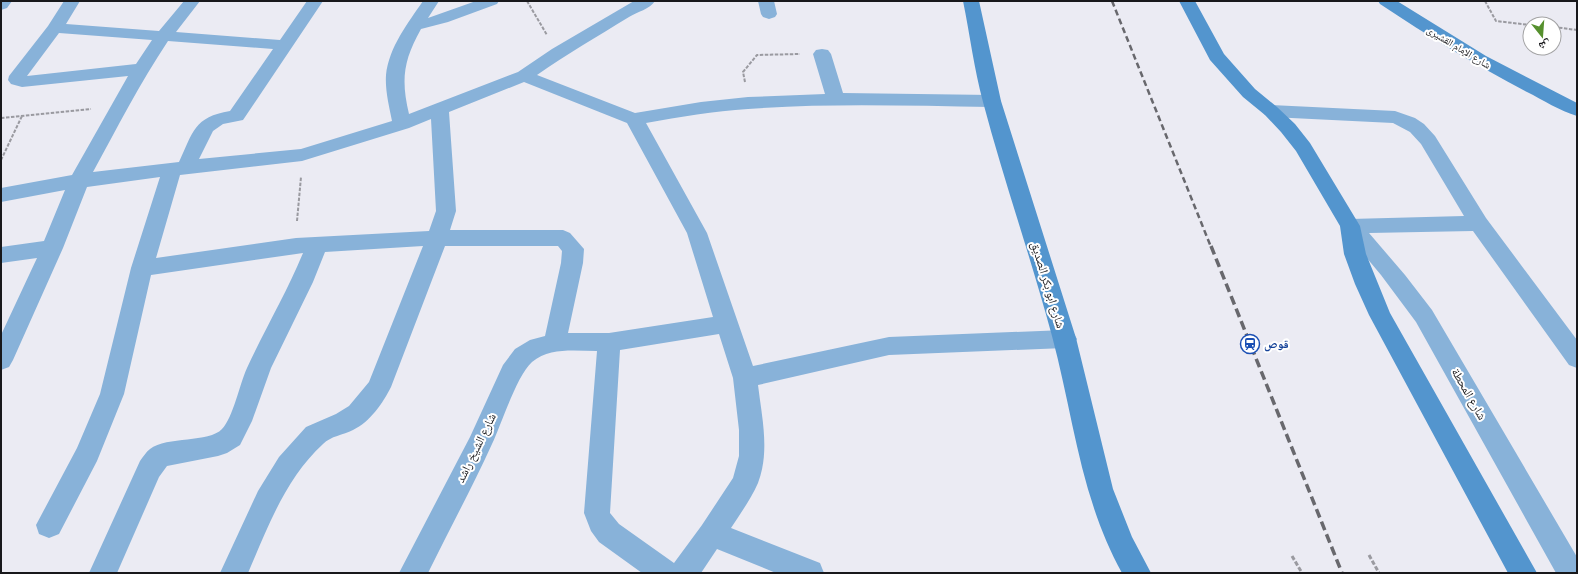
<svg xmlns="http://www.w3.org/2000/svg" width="1578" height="574" font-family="'Golos Text','Noto Naskh Arabic',sans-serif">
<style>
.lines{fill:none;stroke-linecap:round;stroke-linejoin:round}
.path-far1{stroke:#9a9aa0;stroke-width:2;stroke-dasharray:3.5 1.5;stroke-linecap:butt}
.path{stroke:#9a9aa0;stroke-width:3;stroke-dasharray:4.5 2;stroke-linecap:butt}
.street{fill:#88b2d9;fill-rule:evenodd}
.secondary{fill:#5395ce;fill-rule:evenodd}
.rail-far1{stroke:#68686d;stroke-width:2.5;stroke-dasharray:6 3.5;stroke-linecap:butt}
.rail{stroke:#68686d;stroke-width:3.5;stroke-dasharray:9 4.5;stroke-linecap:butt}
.labels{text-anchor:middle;stroke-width:4;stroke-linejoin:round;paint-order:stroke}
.far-street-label{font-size:10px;fill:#18181b;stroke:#fff}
.street-label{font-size:12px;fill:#18181b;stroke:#fff}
.transit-label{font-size:12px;font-weight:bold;fill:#164399;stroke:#fff;text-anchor:start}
</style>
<rect width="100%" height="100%" fill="#ebebf3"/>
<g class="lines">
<path class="path-far1" d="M 527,1 L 547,35
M 1485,1 L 1496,21 L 1530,25
M 1554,27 L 1577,30
M 745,82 L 743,72 L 757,55 L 800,54
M 1,118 L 91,109
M 1,160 L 22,116
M 297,221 L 301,177"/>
<path class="path" d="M 1369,555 L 1379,573
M 1292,556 L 1302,573"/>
<path class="street" d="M 1,1 L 12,1 L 7,8 L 1,10 Z
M 64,1 L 80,1 L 66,24 L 159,31 L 184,1 L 200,1 L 176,32 L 280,40 L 307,1 L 323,1 L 243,120 L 223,124 L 213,131 L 199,159 L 301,149 L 392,121 C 389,106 385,90 386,75 C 389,47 408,23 423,1 L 439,1 L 428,18 L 476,1 L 499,1 L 497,4 L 448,22 L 421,29 C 403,61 401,80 409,114 L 518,72 L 552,49 L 634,1 L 655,1 C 650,9 637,12 629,17 C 598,36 567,54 537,75 L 635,113 L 701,102 L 748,97 L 825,94 L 813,54 L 816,50 L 822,49 L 828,50 L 831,54 L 843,93 L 992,95 L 998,97 L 1001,101 L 998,105 L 992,107 C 911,106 829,103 748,109 C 714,111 680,117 646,123 L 707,233 L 753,366 L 889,337 L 1065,330 L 1073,332 L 1077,339 L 1073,346 L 1065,348 L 889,355 L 758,385 C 762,418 770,452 758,483 C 751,499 740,514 731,528 L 820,563 L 824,573 L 776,573 L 717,549 L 701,573 L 642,573 L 599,542 L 591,531 L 584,513 L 597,351 C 575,351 550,347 532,362 C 517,375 501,425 492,444 C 472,488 449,530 428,573 L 399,573 L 470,437 L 503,365 L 515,349 L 530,340 L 545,336 L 561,263 L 562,251 L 558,246 L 445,246 L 391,387 C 383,403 370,422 353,430 C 343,435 331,436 323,444 C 285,479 268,527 248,573 L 220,573 L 258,491 L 279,457 L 306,427 L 336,414 L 349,406 L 369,382 L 423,246 L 325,252 L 313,282 L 271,368 L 252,421 L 240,445 L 227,453 L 218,456 L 167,466 L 159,477 L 117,573 L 89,573 L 140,461 C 143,457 146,452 150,449 C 167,436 209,443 222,429 C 233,418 240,383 247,368 C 265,329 287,292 303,253 L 151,275 L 124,394 L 97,461 L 59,534 L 49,538 L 39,534 L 36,525 L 77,448 L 100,394 L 131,268 L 160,177 L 87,187 L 63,248 L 13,360 L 9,367 L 1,370 L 1,335 L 37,258 L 1,263 L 1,247 L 44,241 L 65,190 L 1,202 L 1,188 L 72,175 L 128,76 L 22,87 L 11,84 L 8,80 L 9,76 L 48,26 ZM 59,33 L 152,40 L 136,64 L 27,76 ZM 168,41 L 273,49 L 230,111 C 194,117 193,132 179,162 L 93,172 C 117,128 140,83 168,41 ZM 524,82 L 627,123 L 687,233 L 713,317 L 609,333 L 568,333 L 583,263 L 584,249 L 570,233 L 563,230 L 450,230 L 456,211 L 449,112 ZM 431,119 L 436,211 L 429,231 L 296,238 L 156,258 L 180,175 L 302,161 L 409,128 ZM 719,334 L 733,378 L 739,430 L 739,456 L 733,478 L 702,525 L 674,563 L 619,524 L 610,513 L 620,350 Z
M 758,1 L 774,1 L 777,14 L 775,17 L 769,19 L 763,17 L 761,14 Z
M 1271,105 L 1395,111 L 1415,118 L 1424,124 L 1435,136 L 1486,218 L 1577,340 L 1577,368 L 1569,365 L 1473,231 L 1369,233 L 1405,275 L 1432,310 L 1577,557 L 1577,573 L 1556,573 L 1416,322 L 1381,275 L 1340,226 L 1343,221 L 1350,219 L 1464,216 L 1421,144 L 1410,132 L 1393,123 L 1271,117 L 1265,115 L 1262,111 L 1265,107 Z"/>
<path class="secondary" d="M 963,1 L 979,1 L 1001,101 L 1076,338 L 1113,489 L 1132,537 L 1151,573 L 1122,573 C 1080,497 1074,418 1052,336 C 1031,258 1004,181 983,102 C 974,69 970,35 963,1 Z
M 1179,1 L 1195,1 L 1224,54 L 1255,89 L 1277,107 L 1295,124 L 1310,143 L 1357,221 L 1360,226 L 1366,254 L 1390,313 L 1537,573 L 1508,573 L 1369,315 L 1355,284 L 1344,254 L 1340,226 L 1296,151 L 1281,132 L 1265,115 L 1243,97 L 1210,60 Z
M 1378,1 L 1397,1 L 1486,56 L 1577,103 L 1577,116 C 1560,111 1543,100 1527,92 C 1477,66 1428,36 1380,4 Z"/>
<path class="rail-far1" d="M 1112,1 L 1211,247"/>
<path class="rail" d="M 1211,246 L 1342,573"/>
</g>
<defs>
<g id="station-ring" transform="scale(1)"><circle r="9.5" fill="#fff" stroke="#1a4fb4" stroke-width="1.5"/><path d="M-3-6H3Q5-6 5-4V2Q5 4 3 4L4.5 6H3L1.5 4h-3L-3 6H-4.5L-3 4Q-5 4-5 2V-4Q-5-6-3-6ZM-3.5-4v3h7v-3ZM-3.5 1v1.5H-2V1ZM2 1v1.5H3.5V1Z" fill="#1a4fb4"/></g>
</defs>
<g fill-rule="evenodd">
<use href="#station-ring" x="1250" y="344"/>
</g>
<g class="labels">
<g class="far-street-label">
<text transform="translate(1459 47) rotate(31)" y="4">شارع الإمام القشيرى</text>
</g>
<g class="street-label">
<text transform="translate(1048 285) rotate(73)" y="4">شارع ابو بكر الصديق</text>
<text transform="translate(1469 394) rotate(60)" y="4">شارع المحطة</text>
<text transform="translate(476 448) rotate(-64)" y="4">شارع الشيخ راشد</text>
</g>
<g class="transit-label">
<text x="1264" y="348">قوص</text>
</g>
</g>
<rect width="1578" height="574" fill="none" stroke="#18181b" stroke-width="4"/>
<g transform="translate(1542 36) rotate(163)"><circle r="19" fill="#ffffff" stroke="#a3a3a4"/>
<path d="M0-3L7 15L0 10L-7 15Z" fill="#56902e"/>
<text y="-6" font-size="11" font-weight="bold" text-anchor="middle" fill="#18181b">ش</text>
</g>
</svg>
